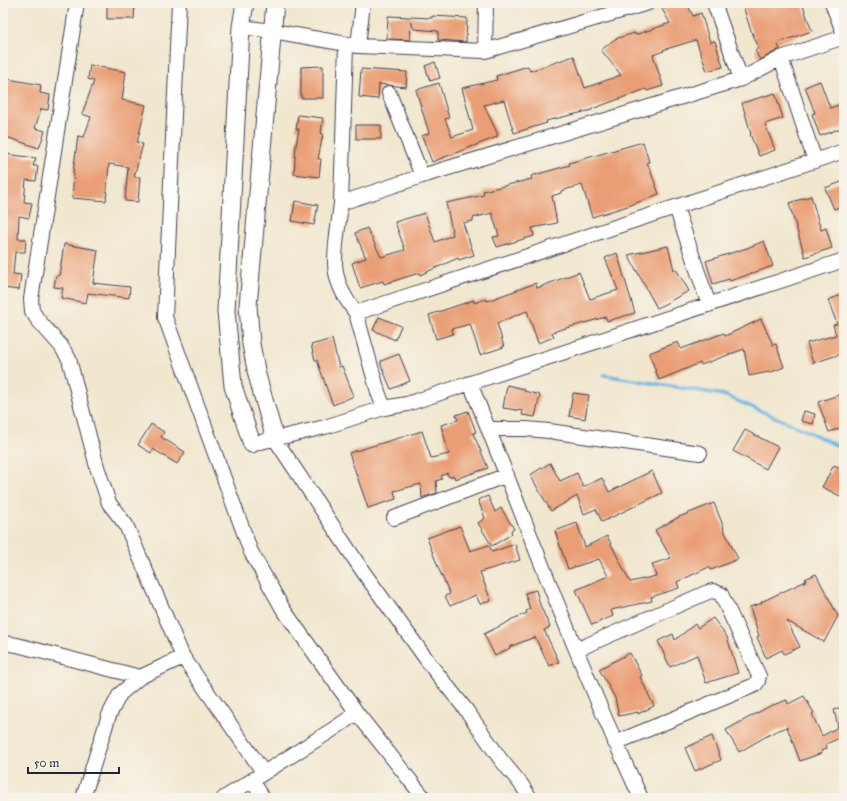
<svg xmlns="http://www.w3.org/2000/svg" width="847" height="801" font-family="'IM FELL Great Primer',serif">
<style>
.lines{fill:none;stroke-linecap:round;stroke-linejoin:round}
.stream{stroke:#6ab7e4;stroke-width:3.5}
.building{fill:#ea9e75}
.minor-casing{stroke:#414051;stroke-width:16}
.tertiary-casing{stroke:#414051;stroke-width:19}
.minor{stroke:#fff;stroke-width:14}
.tertiary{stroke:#fff;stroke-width:17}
</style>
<rect width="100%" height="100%" fill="#f7f3e8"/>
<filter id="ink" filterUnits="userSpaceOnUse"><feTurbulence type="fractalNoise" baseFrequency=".025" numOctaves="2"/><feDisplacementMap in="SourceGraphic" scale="8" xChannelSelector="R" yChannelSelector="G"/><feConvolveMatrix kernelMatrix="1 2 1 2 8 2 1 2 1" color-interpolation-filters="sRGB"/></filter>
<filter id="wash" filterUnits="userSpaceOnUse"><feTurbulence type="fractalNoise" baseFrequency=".012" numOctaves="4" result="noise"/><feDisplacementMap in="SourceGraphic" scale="16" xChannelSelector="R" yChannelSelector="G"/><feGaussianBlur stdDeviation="0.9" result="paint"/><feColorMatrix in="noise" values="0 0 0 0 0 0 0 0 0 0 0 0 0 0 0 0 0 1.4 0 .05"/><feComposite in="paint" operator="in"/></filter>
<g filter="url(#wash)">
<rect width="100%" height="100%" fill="#f1e7cf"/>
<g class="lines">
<path class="stream" d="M 604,375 L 724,395 L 805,430 L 844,449"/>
</g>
<g id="blocks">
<path class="building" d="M 107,3 L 135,3 L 134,19 L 107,19 Z
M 673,3 L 687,3 L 693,16 L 701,13 L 710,42 L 715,41 L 723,67 L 707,71 L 696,40 L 663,50 L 664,51 L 653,55 L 663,86 L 647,91 L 646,89 L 592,109 L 592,110 L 546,121 L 547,123 L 514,133 L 504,100 L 484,105 L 497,133 L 497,137 L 432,162 L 422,136 L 429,133 L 416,90 L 439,83 L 449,118 L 445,119 L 452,137 L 473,130 L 462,88 L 497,80 L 496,76 L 528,66 L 530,71 L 574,56 L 585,88 L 621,75 L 601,50 L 615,39 L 635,33 L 635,35 L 670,23 L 662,9 Z
M 742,3 L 802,3 L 812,31 L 777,43 L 780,49 L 760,60 L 755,50 L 759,48 L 750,28 Z
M 388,16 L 432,18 L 432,16 L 467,18 L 466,42 L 438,40 L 438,31 L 414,29 L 411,21 L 410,40 L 387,39 Z
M 435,62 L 440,78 L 430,81 L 425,66 Z
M 90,65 L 126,72 L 122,100 L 146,105 L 137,143 L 143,144 L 134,177 L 140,177 L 138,202 L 125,201 L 128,167 L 109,164 L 106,201 L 72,198 L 74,174 L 73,173 L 78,136 L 84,137 L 91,117 L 82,114 L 94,81 L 88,79 Z
M 323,66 L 323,98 L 301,98 L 301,67 Z
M 361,69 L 407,72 L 406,87 L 379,84 L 378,99 L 359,97 Z
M 3,78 L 41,85 L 40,93 L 50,95 L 48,110 L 41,109 L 35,128 L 45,131 L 39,148 L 3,136 Z
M 820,81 L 830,108 L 844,103 L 844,127 L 820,136 L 812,114 L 815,113 L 805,87 Z
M 775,93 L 783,118 L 765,124 L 775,150 L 759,156 L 750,134 L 751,134 L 742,103 Z
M 298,115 L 323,118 L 321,134 L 323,134 L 318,159 L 321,159 L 319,177 L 294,174 L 296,145 L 299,129 L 296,129 Z
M 356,125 L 381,125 L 381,139 L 356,139 Z
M 643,142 L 649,162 L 647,162 L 659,194 L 631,205 L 592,217 L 582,185 L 561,191 L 561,193 L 552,196 L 557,223 L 532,228 L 534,236 L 497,247 L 493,237 L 499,236 L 492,213 L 473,218 L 473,221 L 463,223 L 474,255 L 459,260 L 458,258 L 420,275 L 419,273 L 384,284 L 383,281 L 360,288 L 352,263 L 366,258 L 355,233 L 367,228 L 381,257 L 405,250 L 395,222 L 425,213 L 435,242 L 453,235 L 446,203 L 484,195 L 483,191 L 532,179 L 531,176 L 570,165 L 569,163 Z
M 5,154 L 36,158 L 33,166 L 38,166 L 36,181 L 26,180 L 24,202 L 32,203 L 29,218 L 19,216 L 18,239 L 26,239 L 25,252 L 15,252 L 13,274 L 21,275 L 19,290 L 3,288 L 3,170 Z
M 844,181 L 844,205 L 834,209 L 825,188 Z
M 811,196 L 821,230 L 826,228 L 832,248 L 805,257 L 789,203 Z
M 295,201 L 318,205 L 314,225 L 292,221 Z
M 764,241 L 773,266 L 730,281 L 729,279 L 713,284 L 706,261 L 747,248 Z
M 64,244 L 98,250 L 93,283 L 130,287 L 129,298 L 88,293 L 86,303 L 61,298 L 63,288 L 54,287 L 56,275 L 59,276 Z
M 668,246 L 674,270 L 676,269 L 689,291 L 657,308 L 628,255 Z
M 617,253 L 635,313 L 607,321 L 606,317 L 552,332 L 554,337 L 538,343 L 527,311 L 497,323 L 504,347 L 480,355 L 470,324 L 452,329 L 453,334 L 436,339 L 429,315 L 474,300 L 474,303 L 486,299 L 487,301 L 536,283 L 537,288 L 579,272 L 590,299 L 618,290 L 605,258 Z
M 844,294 L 844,353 L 813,363 L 807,343 L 836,335 L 833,325 L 837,324 L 828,300 Z
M 379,317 L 401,326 L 395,340 L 373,330 Z
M 761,319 L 773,345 L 776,344 L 784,367 L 769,373 L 769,372 L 749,376 L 744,349 L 701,365 L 700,363 L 659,380 L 649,353 L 678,342 L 681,349 L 724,333 L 725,336 Z
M 332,339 L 339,367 L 342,366 L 354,396 L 333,405 L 328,392 L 317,360 L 315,360 L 311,345 Z
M 399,354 L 410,381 L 391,389 L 381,365 L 381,361 Z
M 507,385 L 524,389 L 524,391 L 540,395 L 535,417 L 522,415 L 523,411 L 503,408 Z
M 573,393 L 589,395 L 585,419 L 569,416 Z
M 844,393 L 844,427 L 829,432 L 818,402 Z
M 468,411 L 476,432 L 473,433 L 488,468 L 455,479 L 454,476 L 449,477 L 447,473 L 441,476 L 442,479 L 436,481 L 437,493 L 424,497 L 422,498 L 421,484 L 394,491 L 396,499 L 368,508 L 349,453 L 422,431 L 431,458 L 449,454 L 441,425 L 458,420 L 456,415 Z
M 804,411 L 815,414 L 813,424 L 801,421 Z
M 151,424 L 164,432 L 161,437 L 185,452 L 177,464 L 153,449 L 151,453 L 138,445 Z
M 745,430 L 778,447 L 766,469 L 733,451 Z
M 550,463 L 560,481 L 577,473 L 583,487 L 602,478 L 609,492 L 652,471 L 662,493 L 602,522 L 596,509 L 584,514 L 577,496 L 551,511 L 530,475 Z
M 834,465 L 844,470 L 844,498 L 822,487 Z
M 488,496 L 495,512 L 501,508 L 514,529 L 511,531 L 512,534 L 492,546 L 478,523 L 485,518 L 478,500 Z
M 714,503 L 724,528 L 723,528 L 738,559 L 711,570 L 709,567 L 677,582 L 679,588 L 651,597 L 652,601 L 611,610 L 613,616 L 592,625 L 576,590 L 608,576 L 599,559 L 568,569 L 555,531 L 577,523 L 585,547 L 607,536 L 630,582 L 656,576 L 652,564 L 671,558 L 655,530 L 679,517 Z
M 460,526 L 470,551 L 489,545 L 492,552 L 515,544 L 520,560 L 480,572 L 491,601 L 480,604 L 476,595 L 450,606 L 445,596 L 450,594 L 440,572 L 427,538 Z
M 816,574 L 838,616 L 824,642 L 787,621 L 800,647 L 784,654 L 782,650 L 766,658 L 757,637 L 759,636 L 750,607 L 762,603 L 761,602 L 806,581 L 805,579 Z
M 536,590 L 540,605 L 550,627 L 544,630 L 559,662 L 549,666 L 535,637 L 509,647 L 510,648 L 495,656 L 484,634 L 510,621 L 510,620 L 527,613 L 526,611 L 530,609 L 525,593 Z
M 713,618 L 727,637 L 738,673 L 706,683 L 697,655 L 670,667 L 658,641 L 673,634 L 675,640 L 695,624 L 698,628 Z
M 630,653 L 642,676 L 640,677 L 654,706 L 638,714 L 638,712 L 619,716 L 615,698 L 599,669 Z
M 804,696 L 814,713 L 812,714 L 822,736 L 838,727 L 834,710 L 844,707 L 844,736 L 826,744 L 827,748 L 821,751 L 822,753 L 800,761 L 787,727 L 774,732 L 739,752 L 726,730 L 770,706 L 787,700 L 788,704 Z
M 712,736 L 721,760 L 695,771 L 685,748 Z"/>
</g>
</g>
<g filter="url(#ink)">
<use href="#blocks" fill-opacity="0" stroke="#414051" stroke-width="1"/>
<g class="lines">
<g class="minor-casing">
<path id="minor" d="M 77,3 L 31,299 L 32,311 L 38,320 L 61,346 L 69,359 L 97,467 L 109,503 L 126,525 L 183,657
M 179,3 L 165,317 L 251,552 L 283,609 L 357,713 L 424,798
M 714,3 L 741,79
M 832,3 L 844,34
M 241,27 L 273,31 L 358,46 L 363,3
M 346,45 L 341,203 L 422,176 L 741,79 L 781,58 L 844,37
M 358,46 L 485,51 L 648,3
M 485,51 L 486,3
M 781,58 L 815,161
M 389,93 L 422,176
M 341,203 C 339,222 335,243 335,262 C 335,280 345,299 356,313 L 378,392 L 384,408 L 407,404 L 844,260
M 676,207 L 709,305
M 356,313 L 844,151
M 470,383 C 526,522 577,662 641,798
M 488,429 L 526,429 L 549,431 L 700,453
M 275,439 L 364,573 L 432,667 L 467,711 L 501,760 L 521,784 L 530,798
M 252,444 L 325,427 L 384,408
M 394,518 L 507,475
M 3,643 L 17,645 L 140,677 L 183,657 L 264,773
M 576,650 L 708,592 L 713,591 L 721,594 L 759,676 L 758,681 L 755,685 L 615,743
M 252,780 L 263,798
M 83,798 L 109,715 L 120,694 L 140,677
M 224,798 L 332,730 L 357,713"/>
</g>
<g class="tertiary-casing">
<path id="tertiary" d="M 245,3 L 241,27 L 226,311 L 233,386 L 252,444
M 275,439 L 257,375 L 251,344 L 248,306 L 275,3"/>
</g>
<use href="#minor" class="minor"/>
<use href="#tertiary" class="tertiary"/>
</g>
</g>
<rect width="847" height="801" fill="none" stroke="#f7f3e8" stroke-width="16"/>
<path d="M28 767v6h91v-6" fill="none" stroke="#22223b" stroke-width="2"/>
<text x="34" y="767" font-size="12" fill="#22223b" stroke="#f7f3e8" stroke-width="3" paint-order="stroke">50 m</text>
</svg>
